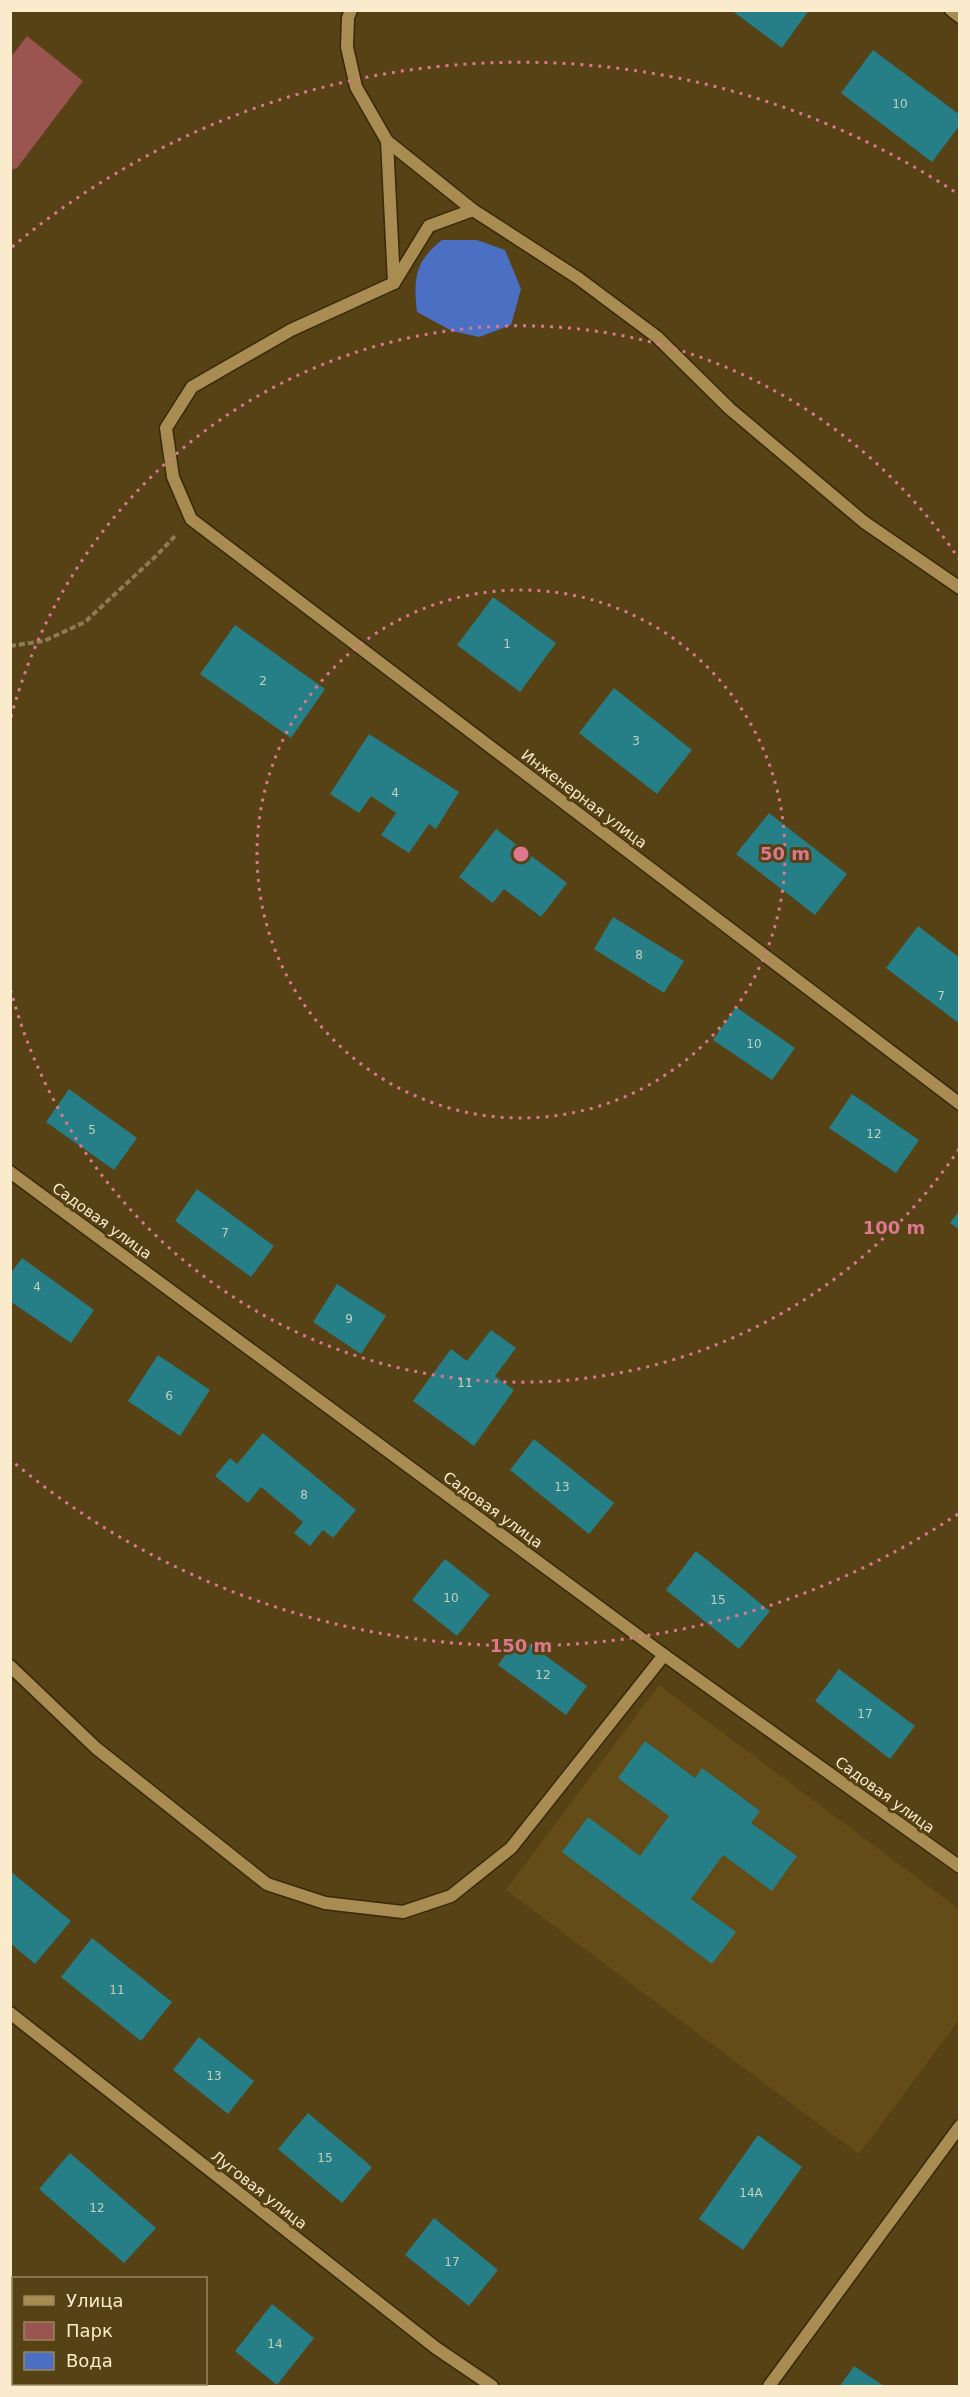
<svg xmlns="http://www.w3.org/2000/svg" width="970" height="2397" font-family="'DejaVu Sans',sans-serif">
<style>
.built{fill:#634c17}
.green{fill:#9b5551}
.water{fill:#4b70c3}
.building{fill:#267e86}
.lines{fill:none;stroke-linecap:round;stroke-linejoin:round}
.service-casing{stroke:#372909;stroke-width:15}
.minor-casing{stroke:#372909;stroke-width:15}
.path{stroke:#8e7b53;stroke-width:4;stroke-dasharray:6 3;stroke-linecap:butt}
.service{stroke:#a88c51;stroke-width:12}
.minor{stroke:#a88c51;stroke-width:12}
.ring{fill:none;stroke:#db778e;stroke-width:3;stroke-dasharray:3 6}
.labels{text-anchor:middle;stroke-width:6;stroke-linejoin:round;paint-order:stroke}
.number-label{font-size:12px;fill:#c5d0bb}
.street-label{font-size:15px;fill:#faebcd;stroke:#564214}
.centre{fill:#db778e;stroke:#564214;stroke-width:3}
.ring-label{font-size:18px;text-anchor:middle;font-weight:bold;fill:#db778e;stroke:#564214;stroke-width:6;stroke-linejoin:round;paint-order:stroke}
</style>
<rect width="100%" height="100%" fill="#564214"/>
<path class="built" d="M 659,1685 L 959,1909 L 959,2020 L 859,2154 L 506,1890 Z"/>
<path class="green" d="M 27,36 L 83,81 L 17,168 L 11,170 L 11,57 Z"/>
<path class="water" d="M 442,240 L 477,240 L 505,250 L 521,289 L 511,325 L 479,337 L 452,331 L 417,312 C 413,279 415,261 442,240 Z"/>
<path class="building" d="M 731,10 L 809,10 L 782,48 Z
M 873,50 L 960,115 L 960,125 L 932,162 L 841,93 Z
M 493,597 L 556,643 L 520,692 L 457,645 Z
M 235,625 L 325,689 L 291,738 L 200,674 Z
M 614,688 L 692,750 L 657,794 L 579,733 Z
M 369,734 L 459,792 L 436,829 L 429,824 L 409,853 L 381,835 L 396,813 L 371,796 L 359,813 L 330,794 Z
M 769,813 L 847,874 L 815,915 L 736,854 Z
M 496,829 L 567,883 L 541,917 L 504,889 L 493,903 L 459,877 Z
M 613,917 L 684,961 L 664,993 L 594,949 Z
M 918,926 L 960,958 L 960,1024 L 886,968 Z
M 736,1007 L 795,1048 L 772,1080 L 713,1040 Z
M 69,1089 L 137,1138 L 114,1170 L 46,1122 Z
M 852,1094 L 919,1140 L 896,1173 L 829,1128 Z
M 197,1189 L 274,1246 L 251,1277 L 175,1221 Z
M 960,1210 L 960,1230 L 950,1223 Z
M 22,1258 L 94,1310 L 71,1343 L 10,1301 L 10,1274 Z
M 337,1284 L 386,1316 L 361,1354 L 313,1322 Z
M 491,1330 L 516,1348 L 495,1376 L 514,1390 L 474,1446 L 413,1401 L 451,1349 L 467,1361 Z
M 158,1355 L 210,1390 L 180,1436 L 128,1401 Z
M 263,1433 L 356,1510 L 333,1538 L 323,1530 L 310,1546 L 294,1533 L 303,1522 L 261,1487 L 248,1503 L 215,1476 L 230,1458 L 237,1464 Z
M 534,1439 L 614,1503 L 589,1534 L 510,1470 Z
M 696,1551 L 770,1611 L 739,1649 L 666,1590 Z
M 445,1559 L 490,1595 L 457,1636 L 412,1600 Z
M 519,1636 L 587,1686 L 566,1715 L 498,1665 Z
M 839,1669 L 915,1726 L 890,1759 L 815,1701 Z
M 645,1741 L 695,1778 L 702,1768 L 760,1811 L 751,1823 L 797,1856 L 772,1891 L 723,1855 L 691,1899 L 736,1932 L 712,1964 L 562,1852 L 588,1817 L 640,1856 L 669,1816 L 618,1778 Z
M 10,1871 L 71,1921 L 35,1964 L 10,1943 Z
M 92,1938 L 172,2002 L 141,2041 L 61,1977 Z
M 199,2037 L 254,2081 L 228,2114 L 173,2070 Z
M 308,2113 L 372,2167 L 342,2203 L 278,2149 Z
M 758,2135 L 802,2167 L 743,2250 L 699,2219 Z
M 70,2153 L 156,2228 L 124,2263 L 39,2189 Z
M 434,2218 L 498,2270 L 469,2306 L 405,2255 Z
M 272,2304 L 314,2338 L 277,2385 L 235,2351 Z
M 854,2366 L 884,2386 L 840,2386 Z"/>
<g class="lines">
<g class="service-casing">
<path id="service" d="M 387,141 L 473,210
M 394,283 L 429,226 L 473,210 L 578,278 L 657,337 L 730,409 L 864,522 L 960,588
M 10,1666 L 96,1748 L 267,1884 L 325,1903 L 403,1912 L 451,1896 L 511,1848 L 664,1655"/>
</g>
<g class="minor-casing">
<path id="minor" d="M 351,10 L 348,18 L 347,47 L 356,87 L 387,141 L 394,283 L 291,330 L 192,387 L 166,428 L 173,477 L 191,519 L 960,1104
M 951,10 L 960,17
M 10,1172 L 664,1655 L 960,1867
M 10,2013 L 436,2348 L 492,2386
M 769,2386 L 960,2126"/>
</g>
<path class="path" d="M 10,646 L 44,641 L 85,622 L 156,556 L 176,535"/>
<use href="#service" class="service"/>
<use href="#minor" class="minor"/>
</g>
<g class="ring">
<circle cx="521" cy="854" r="264"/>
<path d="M959 1149A528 528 0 0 1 11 991M11 717A528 528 0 0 1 959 559"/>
<path d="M958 1514A792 792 0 0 1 12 1461M12 247A792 792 0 0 1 958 194"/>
</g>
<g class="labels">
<g class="number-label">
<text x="900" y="108">10</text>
<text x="507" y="648">1</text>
<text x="263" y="685">2</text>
<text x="636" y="745">3</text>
<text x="395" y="797">4</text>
<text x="639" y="959">8</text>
<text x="941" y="1000">7</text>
<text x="754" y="1048">10</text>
<text x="92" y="1134">5</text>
<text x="874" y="1138">12</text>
<text x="225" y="1237">7</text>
<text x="37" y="1291">4</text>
<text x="349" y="1323">9</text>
<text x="465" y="1387">11</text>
<text x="169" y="1400">6</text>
<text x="562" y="1491">13</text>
<text x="304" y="1499">8</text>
<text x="451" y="1602">10</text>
<text x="718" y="1604">15</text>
<text x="543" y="1679">12</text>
<text x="865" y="1718">17</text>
<text x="117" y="1994">11</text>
<text x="214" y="2080">13</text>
<text x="325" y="2162">15</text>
<text x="751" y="2197">14А</text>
<text x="97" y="2212">12</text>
<text x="452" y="2266">17</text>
<text x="275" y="2348">14</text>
</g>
<g class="street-label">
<text transform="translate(584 799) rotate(37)" y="5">Инженерная улица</text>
<text transform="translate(102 1221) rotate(36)" y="5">Садовая улица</text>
<text transform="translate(493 1510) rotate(36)" y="5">Садовая улица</text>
<text transform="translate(885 1795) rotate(36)" y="5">Садовая улица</text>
<text transform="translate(259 2190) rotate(38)" y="5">Луговая улица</text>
</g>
</g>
<circle cx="521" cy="854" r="9" class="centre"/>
<g class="ring-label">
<text x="785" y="860">50 m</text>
<text x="894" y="1234">100 m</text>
<text x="521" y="1652">150 m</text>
</g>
<rect width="970" height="2397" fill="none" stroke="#faebcd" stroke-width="24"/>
<rect x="12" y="2277" width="195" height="108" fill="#564214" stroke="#98865e" stroke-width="1.5"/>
<rect x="24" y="2296" width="30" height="9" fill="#a88c51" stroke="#98865e" stroke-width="1.5"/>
<text x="66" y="2307" font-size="18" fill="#faebcd">Улица</text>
<rect x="24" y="2322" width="30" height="18" fill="#9b5551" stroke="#98865e" stroke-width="1.5"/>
<text x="66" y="2337" font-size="18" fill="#faebcd">Парк</text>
<rect x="24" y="2352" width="30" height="18" fill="#4b70c3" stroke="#98865e" stroke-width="1.5"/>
<text x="66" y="2367" font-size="18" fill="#faebcd">Вода</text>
</svg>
